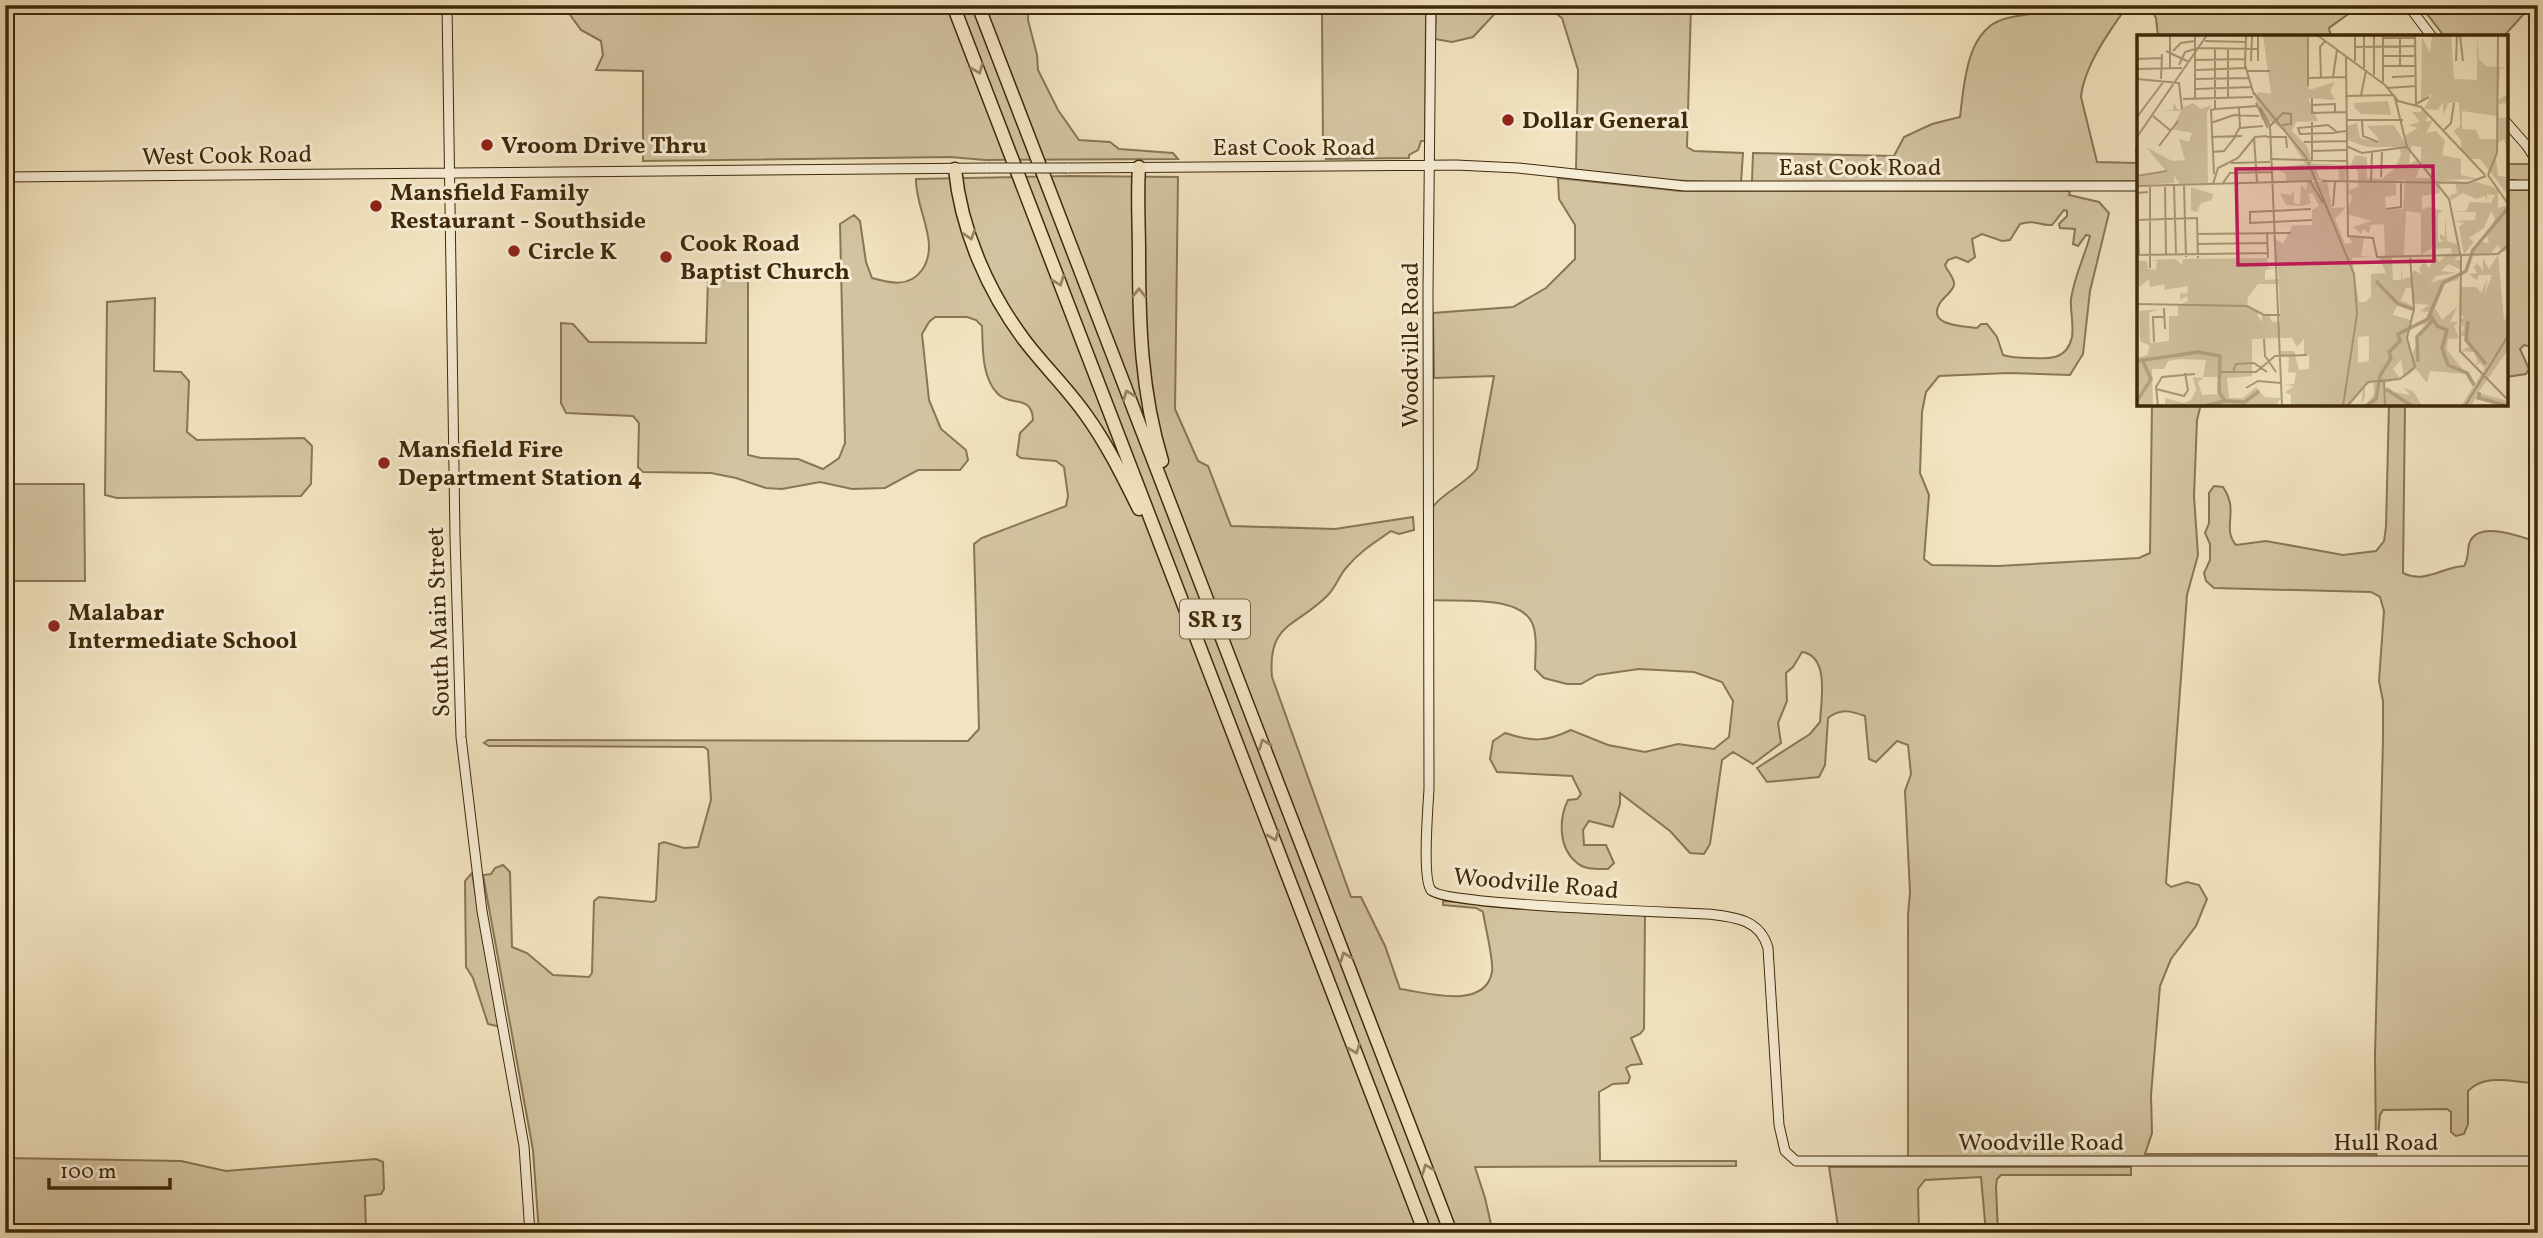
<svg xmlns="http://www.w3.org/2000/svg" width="2543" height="1238" font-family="Vollkorn,serif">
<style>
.green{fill:#d3c4a1;stroke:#887654;stroke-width:2;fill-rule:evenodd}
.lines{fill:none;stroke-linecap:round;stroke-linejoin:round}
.secondary-casing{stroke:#3e2908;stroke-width:11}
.highway-casing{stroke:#3e2908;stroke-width:15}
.secondary{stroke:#f7edd6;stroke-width:9}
.highway{stroke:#f2e4c0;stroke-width:12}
.secondary-bridge-casing{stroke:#3e2908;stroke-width:11;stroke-linecap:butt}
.secondary-bridge{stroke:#f7edd6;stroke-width:9}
.oneway{stroke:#988664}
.poi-dot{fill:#8f2418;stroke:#f7edd6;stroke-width:2.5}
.labels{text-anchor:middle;stroke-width:6;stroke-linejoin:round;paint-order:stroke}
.shield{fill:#f7edd6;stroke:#766446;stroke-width:2}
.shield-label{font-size:23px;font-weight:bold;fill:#3e2908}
.poi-label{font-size:24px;font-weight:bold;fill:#3e2908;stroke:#f7edd6;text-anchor:start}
.street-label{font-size:24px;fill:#3e2908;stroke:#f7edd6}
.inset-river{fill:none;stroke:#b5a481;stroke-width:3.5}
.inset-road{fill:none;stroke:#aa9976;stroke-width:2}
.view{fill:#c2185b;fill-opacity:0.15;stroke:#c2185b;stroke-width:3.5}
.inset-edge{fill:none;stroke:#3e2908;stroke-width:3.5}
</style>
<rect width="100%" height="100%" fill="#f2e4c0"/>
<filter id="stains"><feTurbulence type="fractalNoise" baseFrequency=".00286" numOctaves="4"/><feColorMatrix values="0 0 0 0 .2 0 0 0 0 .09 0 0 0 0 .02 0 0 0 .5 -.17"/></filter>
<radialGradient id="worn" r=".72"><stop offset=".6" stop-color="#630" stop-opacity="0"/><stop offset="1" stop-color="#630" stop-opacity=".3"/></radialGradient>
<path class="green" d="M 547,5 L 1029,5 L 1028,20 L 1037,55 L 1038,70 L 1058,110 L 1079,140 L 1110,142 L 1119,149 L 1173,153 L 1178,159 L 985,160 L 950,157 L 643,161 L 643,71 L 596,70 L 603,55 L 601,41 L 581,30 L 568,12 Z
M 1465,5 L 1503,5 L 1473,37 L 1452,42 L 1435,39 L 1436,10 Z
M 1544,5 L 1691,5 L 1687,147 L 1694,151 L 1743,153 L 1741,183 L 1662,180 L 1576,170 L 1578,70 L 1562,18 Z
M 2068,5 L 2128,5 C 2110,30 2084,66 2081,97 L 2097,162 L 2137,163 L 2136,149 L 2139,144 L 2139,181 L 1752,182 L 1753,153 L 1894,156 L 1904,137 L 1932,124 L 1960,117 C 1964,85 1966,30 2004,19 C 2025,13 2047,14 2068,5 Z
M 2149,5 L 2361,5 L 2329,28 L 2331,37 L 2158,37 L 2156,18 Z
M 2420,5 L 2532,5 L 2503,37 L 2445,37 Z
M 1330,9 L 1426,11 L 1425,141 L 1421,141 L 1418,150 L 1409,155 L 1409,158 L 1326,159 L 1323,148 L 1322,14 Z
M 2538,160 L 2538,355 L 2532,347 L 2524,345 L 2520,349 L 2529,369 L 2526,374 L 2506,377 L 2506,190 L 2533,190 L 2516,180 L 2506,180 L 2506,164 L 2529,164 Z
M 1070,176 L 1178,177 L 1175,409 L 1198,461 L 1208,466 L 1231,526 L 1335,529 L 1413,517 L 1414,530 L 1399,534 L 1391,531 C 1374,543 1360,551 1346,568 C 1339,576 1336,587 1328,595 C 1297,627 1267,622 1272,677 L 1351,897 L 1361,897 L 1385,946 L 1400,989 C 1424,992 1485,1011 1492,972 C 1494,961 1485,926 1483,912 L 1476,908 L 1443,905 L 1443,901 L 1645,914 L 1644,1029 L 1640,1034 L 1631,1038 L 1642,1064 L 1631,1065 L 1626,1068 L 1630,1077 L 1628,1083 L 1613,1084 L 1599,1092 L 1600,1161 L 1736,1161 L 1736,1166 L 1475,1167 L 1485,1198 L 1493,1233 L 539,1233 L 533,1150 L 483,875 L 491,874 L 495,868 L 503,865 L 510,872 L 512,947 L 527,953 L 553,975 L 589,977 L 592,973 L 594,901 L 599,897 L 653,902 L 656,900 L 659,844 L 664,842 L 684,848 L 698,847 L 711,800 L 708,750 L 704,747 L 489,746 L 484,743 L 488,740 L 968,741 L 979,729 L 974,544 L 982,538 L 1066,506 L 1068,496 L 1064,467 L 1056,461 L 1021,458 L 1017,455 L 1020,433 L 1033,420 C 1032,394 1011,407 998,394 C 981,377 983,347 982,326 L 976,320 L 967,317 L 935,317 L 929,322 L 922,334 L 929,400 L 941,429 L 966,450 L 968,460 L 960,470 L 918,470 L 885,488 L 852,489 L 820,482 L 782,489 L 766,488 L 736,478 L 711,473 L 643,472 L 638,467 L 639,423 L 633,416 L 566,413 L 561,403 L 561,323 L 573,324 L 589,342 L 706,343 L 708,279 L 748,280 L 748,455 L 761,458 L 798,459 L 823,469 L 839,458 L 845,443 L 840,224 L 854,215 L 860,221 L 866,262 L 872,278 C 890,283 909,288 922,270 C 941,243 915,209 916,179 Z
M 1558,178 L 1680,191 L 2070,191 L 2069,195 L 2099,202 L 2109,213 L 2090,291 L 2083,354 L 2070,375 L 2008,373 L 1939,376 L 1926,392 L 1922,412 L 1920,473 L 1929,495 L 1924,559 L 1932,565 L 1998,566 L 2139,558 L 2150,553 L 2152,404 L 2201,404 L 2197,420 L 2194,496 L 2198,555 L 2187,595 L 2166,883 L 2171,887 L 2187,882 L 2199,885 L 2207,899 L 2196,926 L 2171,959 L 2160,986 L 2151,1095 L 2152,1133 L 2145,1154 L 2376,1154 L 2375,1055 L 2383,740 L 2383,701 L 2379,681 L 2384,611 L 2380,597 L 2371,592 L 2214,588 L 2206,581 L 2204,573 L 2210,560 L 2210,544 L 2205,533 L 2209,523 L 2209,493 L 2214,486 L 2223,487 C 2240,512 2221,527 2236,545 L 2266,541 L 2343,555 L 2376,551 L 2384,541 L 2386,527 L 2389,404 L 2405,404 L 2403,573 C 2425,584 2442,567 2464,566 C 2469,558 2467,553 2469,544 C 2477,519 2521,537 2538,542 L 2538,1083 C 2513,1083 2487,1072 2468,1091 L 2468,1124 L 2464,1134 L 2456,1136 L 2451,1132 L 2451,1112 L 2447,1109 L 2383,1110 L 2380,1115 L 2376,1158 L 1908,1158 L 1908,915 L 1910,892 L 1905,791 L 1911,774 L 1908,745 L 1897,741 L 1876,762 L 1869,759 L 1865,716 C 1851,711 1841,708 1828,718 L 1825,765 L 1819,777 L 1767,782 L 1757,768 L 1810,734 L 1820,722 C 1821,701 1830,656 1802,652 L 1793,667 L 1786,673 L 1787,701 L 1778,723 L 1781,743 L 1753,764 L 1733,752 L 1722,760 L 1710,844 L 1704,854 L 1690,853 L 1670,831 L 1620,793 L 1620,804 L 1613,827 L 1589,821 L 1583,830 L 1584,845 L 1606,845 L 1614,863 L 1608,869 C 1597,869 1584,870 1576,862 C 1558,847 1559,818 1568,800 L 1577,799 L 1581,794 L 1572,776 L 1497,772 L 1490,759 L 1493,741 L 1505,733 C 1532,742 1546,742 1571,730 L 1608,745 L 1645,752 L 1678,744 L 1714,749 L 1729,737 L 1733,701 L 1722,682 L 1694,672 L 1639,669 L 1597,675 L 1581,684 L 1567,684 L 1544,678 L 1535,669 C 1535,656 1538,637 1533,625 C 1522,594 1458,602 1432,600 L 1433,507 C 1440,495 1465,484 1477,469 L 1494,376 L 1434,378 L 1433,313 L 1513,307 L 1546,288 L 1575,259 L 1575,225 L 1559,199 ZM 2064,210 L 2067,211 L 2067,216 L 2059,224 L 2060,228 L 2075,229 L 2073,244 L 2078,246 L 2086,235 L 2090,236 C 2084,258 2074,277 2071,299 C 2070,311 2074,324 2072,337 C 2067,360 2049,359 2030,358 C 2021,358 2012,358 2003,355 L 1997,337 L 1987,324 L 1981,324 L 1977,328 C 1963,326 1926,326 1940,303 C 1944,297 1953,291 1954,285 C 1955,278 1947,271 1945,265 L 1948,260 L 1956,257 L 1968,262 L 1975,257 L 1972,239 L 1982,234 L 2002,241 L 2010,240 L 2020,224 C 2036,219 2039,226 2052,225 Z
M 155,298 L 154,371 L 181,372 L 189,381 L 187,432 L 197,440 L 304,438 L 312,446 L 311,484 L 301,496 L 117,498 L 105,495 L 107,302 Z
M 5,484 L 84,484 L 85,581 L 5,581 Z
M 472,873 L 500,1027 L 488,1024 L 473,978 L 466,967 L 465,881 Z
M 5,1158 L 181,1161 L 226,1171 L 376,1159 L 383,1162 L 384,1189 L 381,1194 L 365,1196 L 366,1233 L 5,1233 Z
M 1829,1167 L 2131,1167 L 2131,1175 L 2001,1175 L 1997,1179 L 1996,1187 L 1998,1233 L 1986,1233 L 1981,1177 L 1925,1180 L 1918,1189 L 1919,1233 L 1839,1233 Z"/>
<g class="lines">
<g class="secondary-casing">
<path id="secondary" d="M 447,5 L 455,537 L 461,737 L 482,911 L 524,1146 L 530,1233
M 1431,5 L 1428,291 L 1429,789 C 1428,807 1422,878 1431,890 C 1443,905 1673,912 1708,914 C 1734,917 1760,919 1768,948 L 1779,1125 L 1785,1151 L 1796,1161 L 2538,1161
M 2408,5 L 2432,37
M 2506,122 L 2527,146 L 2538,163
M 1067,168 L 1456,165 L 1518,168 L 1685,186 L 2139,186
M 5,177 L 988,168
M 2506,185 L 2538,185"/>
</g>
<g class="highway-casing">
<path id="highway" d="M 953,5 L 1425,1233
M 978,5 L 1451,1233
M 1139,167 C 1137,196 1139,225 1139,253 C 1139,324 1141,392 1162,461
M 955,169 C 961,230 988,292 1025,341 C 1044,366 1068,389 1086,415 C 1107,444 1123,477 1139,509"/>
</g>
<use href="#secondary" class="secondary"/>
<use href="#highway" class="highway"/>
<g class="secondary-bridge-casing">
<path id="secondary-bridge" d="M 988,168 L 1067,168"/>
</g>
<use href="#secondary-bridge" class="secondary-bridge"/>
</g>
<defs><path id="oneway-chevron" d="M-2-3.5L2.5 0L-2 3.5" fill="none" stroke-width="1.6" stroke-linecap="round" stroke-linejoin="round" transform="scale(1.75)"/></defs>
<g class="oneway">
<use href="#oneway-chevron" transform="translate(978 69) rotate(69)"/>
<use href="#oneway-chevron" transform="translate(970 235) rotate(73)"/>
<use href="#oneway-chevron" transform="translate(1059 281) rotate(69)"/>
<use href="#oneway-chevron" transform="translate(1139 293) rotate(-90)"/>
<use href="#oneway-chevron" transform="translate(1128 395) rotate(-111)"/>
<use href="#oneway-chevron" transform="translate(1264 744) rotate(-111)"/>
<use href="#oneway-chevron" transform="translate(1274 836) rotate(69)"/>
<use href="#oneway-chevron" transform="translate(1345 957) rotate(-111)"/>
<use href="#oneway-chevron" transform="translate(1355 1049) rotate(69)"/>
<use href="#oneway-chevron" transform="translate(1427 1169) rotate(-111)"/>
</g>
<g class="poi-dot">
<circle cx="1508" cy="120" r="7"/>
<circle cx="487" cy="145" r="7"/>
<circle cx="376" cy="206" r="7"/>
<circle cx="514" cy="251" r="7"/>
<circle cx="666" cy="257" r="7"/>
<circle cx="384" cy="463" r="7"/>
<circle cx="54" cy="626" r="7"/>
</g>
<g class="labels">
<rect class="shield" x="1180" y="599.5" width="70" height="39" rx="5"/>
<g class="shield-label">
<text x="1215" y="627">SR 13</text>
</g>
<g class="poi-label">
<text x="1522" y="128">Dollar General</text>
<text x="501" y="153">Vroom Drive Thru</text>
<text x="390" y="200">Mansfield Family<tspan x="390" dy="28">Restaurant - Southside</tspan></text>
<text x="680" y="251">Cook Road<tspan x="680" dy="28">Baptist Church</tspan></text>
<text x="528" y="259">Circle K</text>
<text x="398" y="457">Mansfield Fire<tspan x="398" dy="28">Department Station 4</tspan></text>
<text x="68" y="620">Malabar<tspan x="68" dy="28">Intermediate School</tspan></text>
</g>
<g class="street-label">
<text x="1294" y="155">East Cook Road</text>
<text transform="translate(227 155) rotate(-1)" y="8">West Cook Road</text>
<text x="1860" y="175">East Cook Road</text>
<text transform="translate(1410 345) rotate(-90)" y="8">Woodville Road</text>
<text transform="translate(438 622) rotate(-92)" y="8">South Main Street</text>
<text transform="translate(1536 883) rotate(5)" y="8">Woodville Road</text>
<text x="2041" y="1150">Woodville Road</text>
<text x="2386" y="1150">Hull Road</text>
</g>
</g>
<g transform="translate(2137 35)">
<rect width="371" height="371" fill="#f2e4c0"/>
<path d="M 126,0 L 171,0 L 172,55 L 198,47 L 193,56 L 198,65 L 171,63 L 181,86 L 159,87 L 155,96 L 170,111 L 176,129 L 201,129 L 179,132 L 182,143 L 190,145 L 149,146 L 149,139 L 138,133 L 168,129 L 149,98 L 137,88 L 125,85 L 118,63 L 121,57 L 134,59 ZM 295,0 L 314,0 L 317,44 L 340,45 L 340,1 L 342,24 L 349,31 L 370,33 L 363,34 L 361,65 L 371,59 L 371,68 L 361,69 L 362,83 L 371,82 L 371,118 L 367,104 L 362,107 L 359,124 L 361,141 L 371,142 L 371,160 L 343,124 L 332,124 L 324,114 L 324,105 L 316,96 L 323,91 L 322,67 L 312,68 L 306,80 L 306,67 L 301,75 L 287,74 L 295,59 L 284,65 L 285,2 L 293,18 ZM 325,76 L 360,81 L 360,104 L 343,104 L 339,95 L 325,94 ZM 251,66 L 254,80 L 224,79 L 217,72 L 217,68 ZM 37,68 L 41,75 L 56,68 L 64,74 L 75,70 L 70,77 L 71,148 L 43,149 L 37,141 L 37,148 L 2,150 L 2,142 L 30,137 L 9,112 L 35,126 L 48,125 L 42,104 L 52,107 L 55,98 L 35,94 L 44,76 L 24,76 L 36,75 ZM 284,73 L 291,79 L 289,87 L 296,85 L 289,98 L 299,96 L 308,106 L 305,120 L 324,124 L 324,140 L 342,144 L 298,145 L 312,145 L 330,148 L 340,147 L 361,154 L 361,173 L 371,170 L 371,215 L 365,217 L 361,210 L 354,218 L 335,219 L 344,207 L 352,208 L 350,201 L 358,183 L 354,176 L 347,193 L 332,203 L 337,207 L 327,219 L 322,192 L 327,188 L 318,186 L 338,185 L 339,177 L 316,177 L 329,176 L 333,167 L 354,168 L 358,160 L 350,159 L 350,166 L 348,161 L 339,164 L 326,158 L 314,165 L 313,160 L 320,158 L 318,147 L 307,146 L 301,151 L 303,158 L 285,161 L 285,175 L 292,172 L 306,176 L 301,178 L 301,207 L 308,206 L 303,204 L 303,199 L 308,202 L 308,181 L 310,206 L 320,209 L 322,219 L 300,220 L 315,218 L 314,213 L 293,214 L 284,220 L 255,222 L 256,245 L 264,245 L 265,226 L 265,244 L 274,242 L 277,235 L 285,240 L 282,233 L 287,227 L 292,233 L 299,221 L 302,227 L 308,221 L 322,221 L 317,225 L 323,225 L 323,234 L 311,229 L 304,236 L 320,238 L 299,241 L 293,248 L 321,239 L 321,245 L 308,248 L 298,273 L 305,285 L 320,272 L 313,287 L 321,287 L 317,291 L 322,303 L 311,304 L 310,315 L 338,349 L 348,333 L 343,328 L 337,331 L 341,327 L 337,317 L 324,316 L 333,311 L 328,301 L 324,301 L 327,293 L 323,284 L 328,282 L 322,279 L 323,252 L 340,252 L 344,258 L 351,242 L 347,261 L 355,240 L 342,240 L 340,245 L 331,239 L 340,238 L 337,232 L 340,228 L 346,236 L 346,223 L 352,234 L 361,220 L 367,286 L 371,276 L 371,315 L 338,362 L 343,358 L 370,366 L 371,371 L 338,364 L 334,371 L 324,371 L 336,352 L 329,339 L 293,336 L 290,348 L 279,334 L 267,343 L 264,325 L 256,334 L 263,343 L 246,349 L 252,356 L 273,360 L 267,353 L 276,356 L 285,371 L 228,371 L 237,359 L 236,346 L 228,351 L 228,362 L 224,371 L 226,355 L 212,371 L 154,371 L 154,360 L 148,357 L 157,351 L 147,350 L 157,349 L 159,338 L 151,337 L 152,321 L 144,320 L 144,316 L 157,316 L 162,335 L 172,334 L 172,320 L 167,320 L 167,304 L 160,312 L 155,303 L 143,303 L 115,304 L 115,341 L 90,343 L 92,363 L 106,363 L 119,352 L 128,362 L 144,363 L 139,371 L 28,371 L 28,363 L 47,368 L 54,365 L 59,355 L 56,342 L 66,343 L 61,347 L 65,360 L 81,359 L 81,342 L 66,342 L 69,325 L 43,324 L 31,326 L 27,334 L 15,334 L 16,371 L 0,371 L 0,323 L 10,320 L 13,311 L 3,306 L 2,276 L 21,274 L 12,278 L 13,308 L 32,306 L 32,281 L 41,281 L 41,271 L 51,266 L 50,261 L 43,265 L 43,258 L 50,259 L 51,251 L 27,255 L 28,249 L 13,252 L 12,244 L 0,254 L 0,226 L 10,226 L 11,234 L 19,235 L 20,226 L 14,225 L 39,224 L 45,230 L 46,224 L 130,223 L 131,232 L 140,233 L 128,235 L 128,245 L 142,244 L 136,202 L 146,209 L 155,191 L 137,191 L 175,190 L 175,175 L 182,171 L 175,158 L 171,159 L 174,168 L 165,171 L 149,170 L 143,158 L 154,160 L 157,155 L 157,168 L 163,169 L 164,150 L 169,155 L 170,147 L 190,146 L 195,173 L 209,172 L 198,184 L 208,209 L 215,208 L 212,202 L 227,203 L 224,221 L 235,222 L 215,223 L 222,267 L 228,267 L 234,262 L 234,239 L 249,238 L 242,222 L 248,221 L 247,189 L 234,190 L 232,198 L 226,194 L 224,199 L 216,192 L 234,186 L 210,179 L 215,162 L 210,156 L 221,152 L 221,137 L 217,132 L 209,135 L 208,145 L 202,145 L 201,133 L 213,132 L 218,120 L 230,122 L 230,143 L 245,144 L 259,132 L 264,119 L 262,112 L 230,112 L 210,105 L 210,91 L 220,88 L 223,103 L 240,107 L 242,104 L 230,91 L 257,90 L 268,108 L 269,100 L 281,93 L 271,90 L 283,87 L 275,77 L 284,77 ZM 274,111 L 284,112 L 284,129 L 290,136 L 299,132 L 296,143 L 279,143 L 284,130 L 280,125 L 272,129 ZM 268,145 L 266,174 L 249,175 L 248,162 L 259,160 L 259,146 ZM 269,176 L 284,178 L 284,220 L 267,220 ZM 121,249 L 142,249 L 143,287 L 135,287 L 132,280 L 125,279 L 125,287 L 120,280 L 123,277 L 110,272 L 111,262 ZM 269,253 L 275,253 L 275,268 L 292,270 L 283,276 L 292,277 L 288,284 L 272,296 L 283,289 L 289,290 L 274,321 L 270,301 L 274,285 L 256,280 L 260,270 L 276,271 L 264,265 ZM 232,301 L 232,326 L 221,328 L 221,302 ZM 54,152 L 76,159 L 75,165 L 64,168 L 60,177 L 54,175 Z" fill="#d3c4a1" fill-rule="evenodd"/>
<path class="inset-river" d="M 239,246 L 261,269 L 276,274M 293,280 L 300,291 L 310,295 L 305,313 L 311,330 L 330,338 L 337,350M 331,286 L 329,305 L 349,329M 0,326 L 61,317 L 83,321 L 82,357 L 88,366 L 108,367 L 122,356M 281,327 L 280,302 L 295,286M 249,354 L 275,371M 342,357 L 342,363 L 370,371M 0,366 L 14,344 L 6,327M 67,371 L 88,366M 229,371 L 239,364 L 243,341 L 254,323 L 252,317 L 263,306 L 261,299 L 291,284 L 306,248 L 329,236 L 336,215 L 371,173"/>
<path class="inset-road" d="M 33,0 L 33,34M 58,0 L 58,63M 109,0 L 108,30 L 117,60M 171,0 L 171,51M 180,0 L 248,50 L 261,66 L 284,72 L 348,140M 218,0 L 218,26M 227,0 L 227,33M 237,0 L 237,40M 278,0 L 279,69 L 292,62M 323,0 L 326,26M 246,3 L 278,3M 263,3 L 263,31M 68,6 L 109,7M 218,12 L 278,11M 58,13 L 121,14M 78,14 L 78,74M 29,16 L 52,27M 36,16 L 44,8 L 58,6M 209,21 L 211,201 L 236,203 L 240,222 L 361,219 L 371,210M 246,21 L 278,21M 0,24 L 24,23M 59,25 L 108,24M 114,26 L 115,0M 121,26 L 121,0M 319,26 L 320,0M 42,30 L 48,17 L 58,14M 246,31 L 278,31M 0,34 L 45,33M 59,35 L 109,33M 110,36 L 133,36M 196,42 L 200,15M 255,42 L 277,41M 171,43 L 209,42M 184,43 L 183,12 L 188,6M 0,44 L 42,48 L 45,74M 24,44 L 25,19M 59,44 L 112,43M 246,47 L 246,0M 250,53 L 279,51M 59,54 L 115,52M 116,57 L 169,122 L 217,239 L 220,279 L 206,371M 224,60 L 229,36M 209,61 L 256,60M 91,63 L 91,14M 175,63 L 175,78 L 209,77M 258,63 L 270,112 L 312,164 L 324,223 L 323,316 L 371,365M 46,64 L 116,62M 119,68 L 131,93M 175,70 L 198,69 L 198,77M 123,72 L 133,91 L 146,78 L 154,79 L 154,89 L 145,90M 78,74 L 120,71M 97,80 L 122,81M 16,81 L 34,96M 0,82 L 27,46M 209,85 L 266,85M 225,86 L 226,101 L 241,107M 175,87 L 175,125M 74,88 L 97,80M 133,91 L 145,371M 103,93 L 126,91M 307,95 L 314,88 L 317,68M 200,97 L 191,90 L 161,93 L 163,99 L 195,98 L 209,96M 98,101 L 103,92 L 102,73M 0,102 L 70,0M 74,102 L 105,101M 130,102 L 149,102 L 150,113M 117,103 L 120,147M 167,107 L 209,106M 22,111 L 41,86M 209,111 L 225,118 L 270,112M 175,116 L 209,115M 75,117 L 87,116 L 99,101M 133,124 L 210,126M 94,128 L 133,127M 77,139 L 74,75 L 78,74M 351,140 L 371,169M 351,140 L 360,118 L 361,0M 0,141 L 30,136M 244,142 L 245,117M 173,146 L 186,168M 185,146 L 331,148 L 349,141M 234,146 L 235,118M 86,148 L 93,138 L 134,137M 76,149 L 81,133 L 101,123 L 118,102 L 130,101M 28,150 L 29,219M 37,150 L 39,218M 0,151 L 175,146M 47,151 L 49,222M 196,171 L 198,147M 174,174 L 113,177 L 113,188 L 175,185M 249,174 L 264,172 L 264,148M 0,185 L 60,183 L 61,223M 130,197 L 131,223M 60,199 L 154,198M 60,209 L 131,208M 0,220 L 131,218M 2,220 L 0,158 L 11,157M 13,233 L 13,150M 0,269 L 110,271 L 127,280 L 143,280M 27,273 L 28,294M 127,304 L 128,321 L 139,337M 17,307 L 16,282 L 27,282M 84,337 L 119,337 L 138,321 L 170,320M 96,337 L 99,329 L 117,328 L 130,337M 247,346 L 248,371M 109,353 L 121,346 L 144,348M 19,354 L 47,361 L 51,355 L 48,338M 21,371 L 19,352 L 25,342 L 58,339M 210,371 L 231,347 L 263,344 L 278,332 L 270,303 L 277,274 L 273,221M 328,371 L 371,301"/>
<path class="view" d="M 296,131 L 297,226 L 101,230 L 99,134 Z"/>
<rect width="371" height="371" class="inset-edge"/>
</g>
<rect width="2543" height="1238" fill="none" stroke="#f2e4c0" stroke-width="28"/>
<rect x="7" y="7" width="2529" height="1224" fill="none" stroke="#3e2908" stroke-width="3.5"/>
<rect x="14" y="14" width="2515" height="1210" fill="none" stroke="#3e2908" stroke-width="2"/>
<path d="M49 1178v10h121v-10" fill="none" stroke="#3e2908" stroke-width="3.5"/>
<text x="60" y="1178" font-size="21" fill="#3e2908" stroke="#f7edd6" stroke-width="5" paint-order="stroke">100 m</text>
<rect width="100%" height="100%" filter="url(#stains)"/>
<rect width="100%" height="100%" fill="url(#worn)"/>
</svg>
